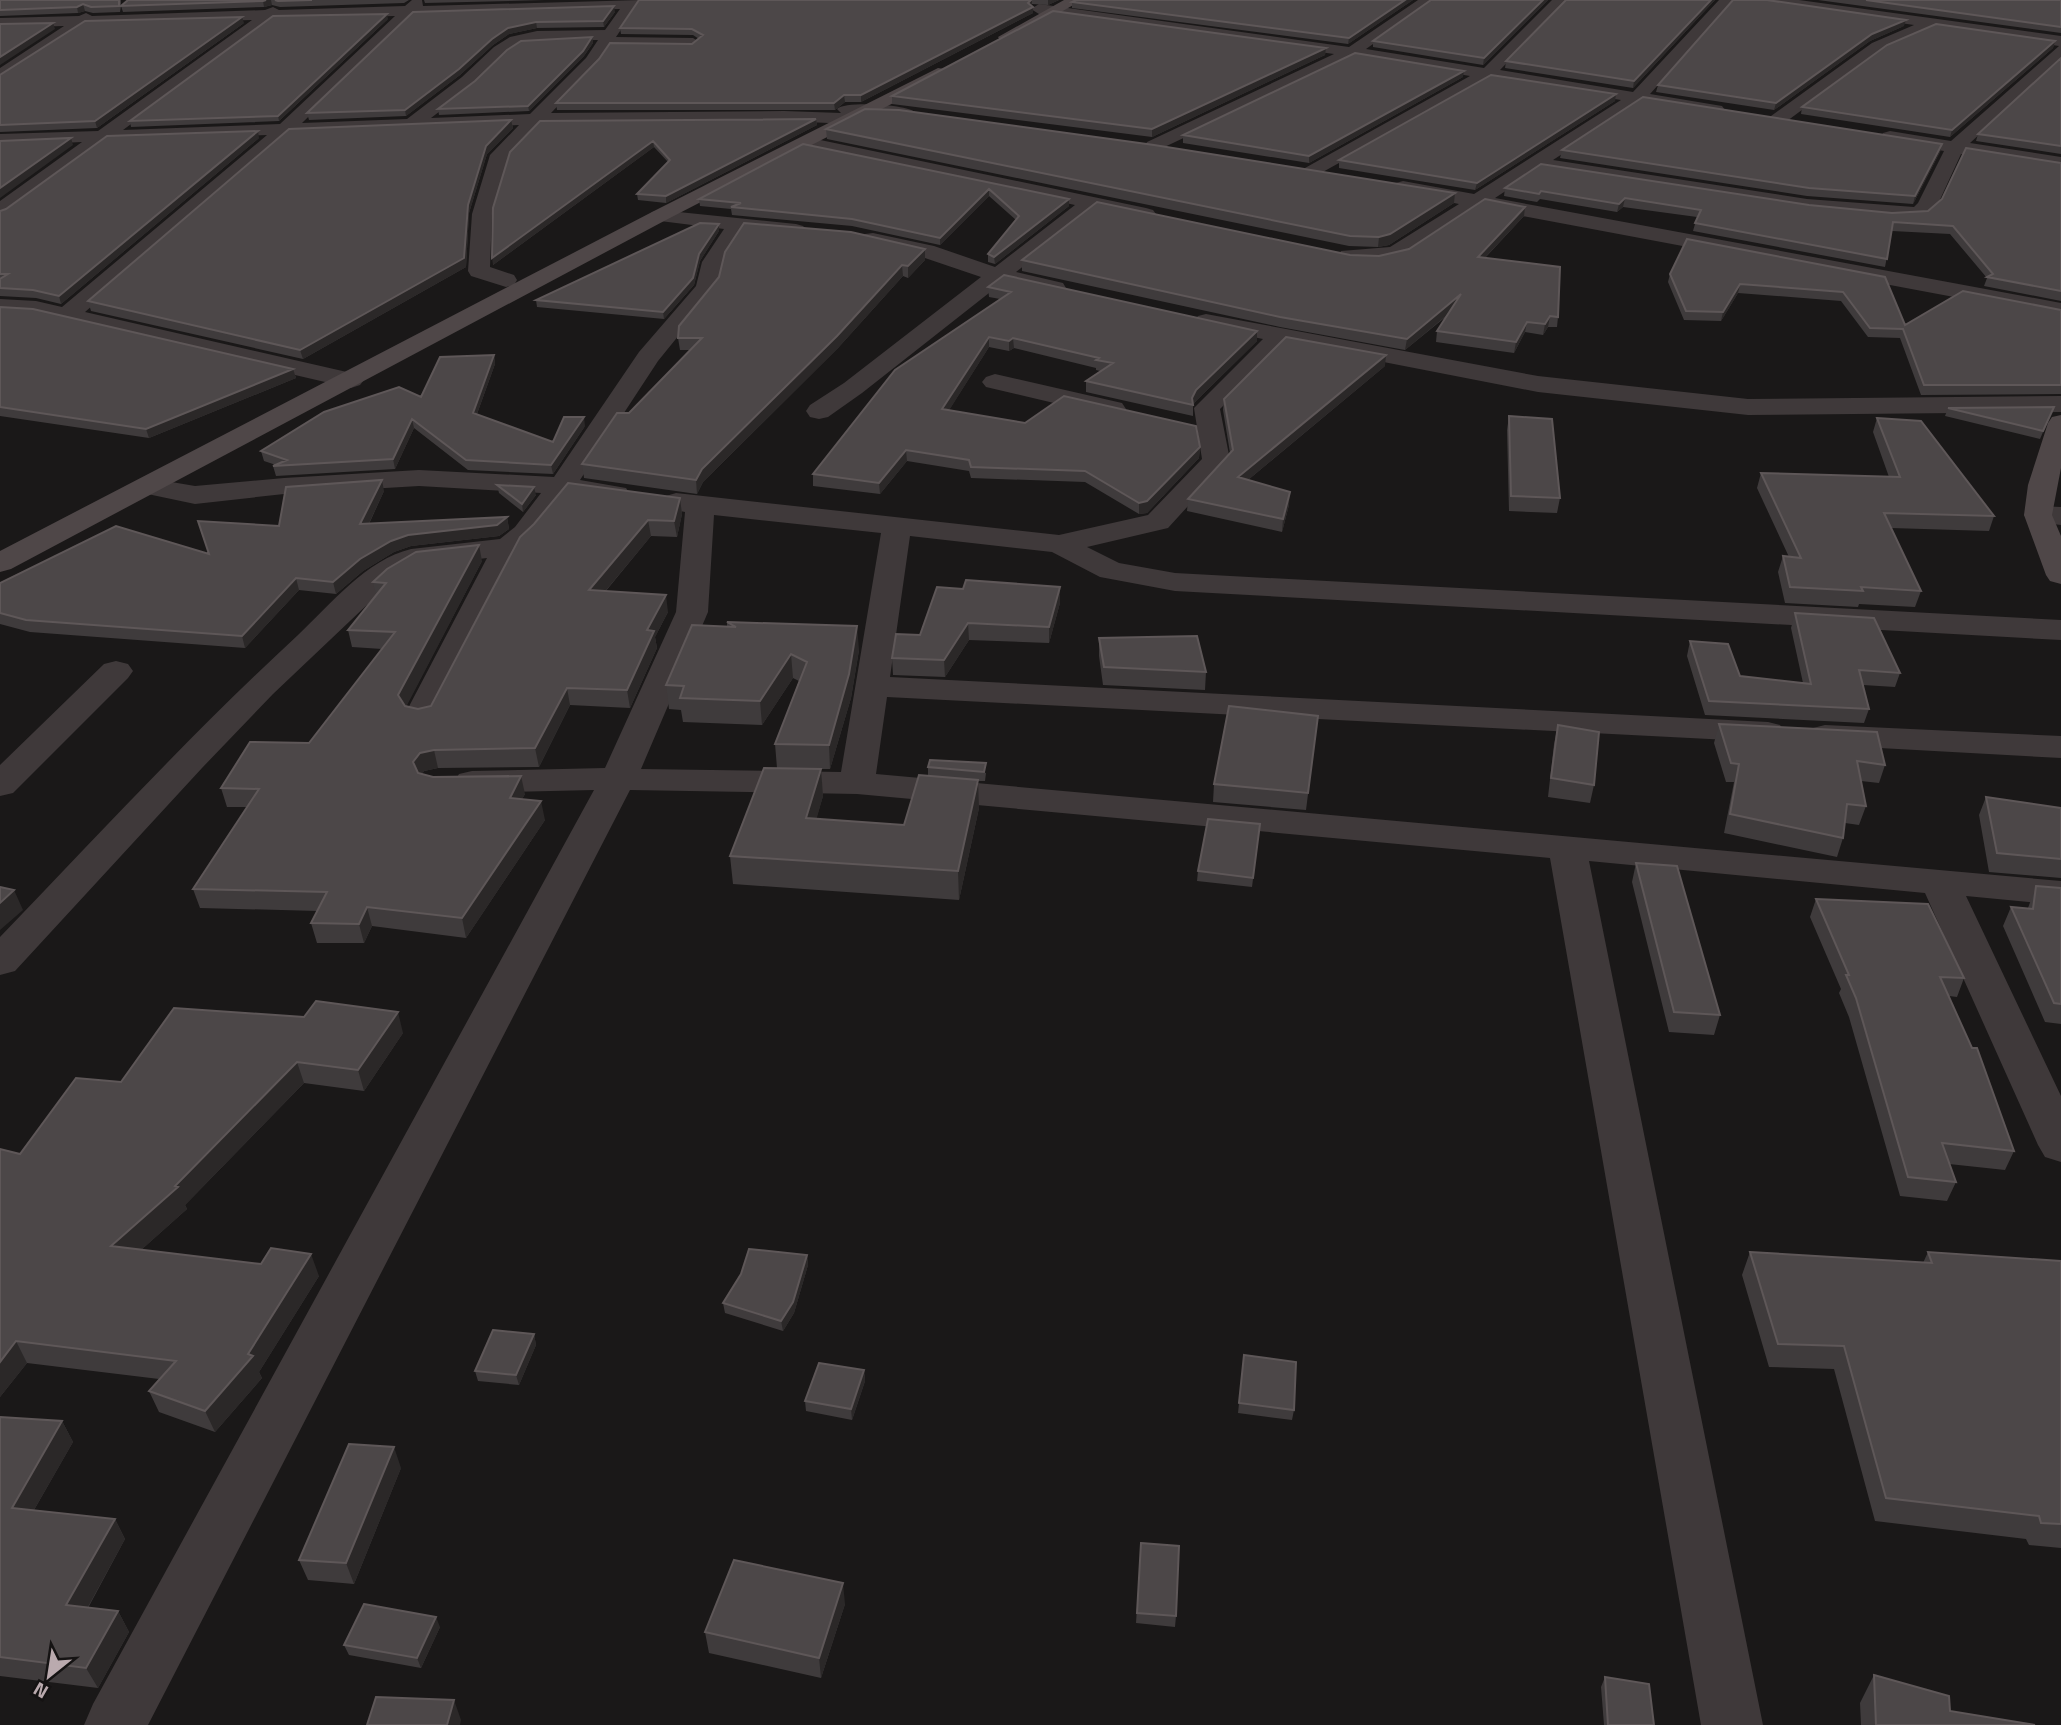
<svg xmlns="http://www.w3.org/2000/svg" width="2061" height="1725" font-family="'Titillium Web',sans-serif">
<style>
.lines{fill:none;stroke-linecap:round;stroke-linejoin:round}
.street{fill:#3f393a;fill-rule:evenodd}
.secondary{fill:#4f4748;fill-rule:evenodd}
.wall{fill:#3f3b3c}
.shaded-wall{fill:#2b2828}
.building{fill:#4c4748;stroke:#5e5758;stroke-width:2}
</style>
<rect width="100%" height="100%" fill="#1a1818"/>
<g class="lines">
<path class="street" d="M 412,0 L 422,0 L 423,6 L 641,0 L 616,37 L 693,38 L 701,43 L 693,48 L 610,47 L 598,64 L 551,113 L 784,111 L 841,113 L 837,109 C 845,101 908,104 916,113 L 907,118 L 857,115 L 860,119 L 851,124 L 784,121 L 540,124 L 509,157 L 492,214 L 490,267 L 514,275 L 517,280 L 514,285 L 506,287 L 471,276 L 468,271 L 472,214 L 490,155 L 519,125 L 290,134 L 85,312 L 360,375 L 364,380 L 360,385 L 351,388 L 36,315 L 0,313 L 0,299 L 36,301 L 62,307 L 267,135 L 108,141 L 7,215 L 0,217 L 0,201 L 82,142 L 0,146 L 0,134 L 98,131 L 252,20 L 86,25 L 0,81 L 0,68 L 64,26 L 0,28 L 0,18 L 79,16 L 86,13 L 92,16 L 265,10 L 273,7 L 279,10 L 405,6 ZM 620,9 L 605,30 L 537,31 L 510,37 L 494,47 L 462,77 L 407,119 L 302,123 L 413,15 ZM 395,16 L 280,124 L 123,130 L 273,19 ZM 598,40 L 586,58 L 530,114 L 431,118 L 474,85 L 506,53 L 521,44 L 537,41 Z
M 1418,0 L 1435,0 L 1366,49 L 1484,68 L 1552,0 L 1567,0 L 1500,70 L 1633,92 L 1719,0 L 1734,0 L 1650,94 L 1722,106 L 1725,110 L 1722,114 L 1716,115 L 1640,103 L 1553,160 L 1807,199 L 1914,207 L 1918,203 L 1944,151 L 1883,141 L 1881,137 L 1883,133 L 1890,131 L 1951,141 L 2059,46 L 1934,28 L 1884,49 L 1783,124 L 1777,125 L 1768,120 L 1771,116 L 1872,43 L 1914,25 L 1767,4 L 1760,0 L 1799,0 L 2061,36 L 2061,59 L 1970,143 L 2061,157 L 2061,169 L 1961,154 L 1937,206 L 1926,217 L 1890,219 L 1807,211 L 1539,169 L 1495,198 L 2061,303 L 2061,317 L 1480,208 C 1438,236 1396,274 1341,261 L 1338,256 L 1341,251 L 1390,247 L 1459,204 L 1396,191 L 1393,187 L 1396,183 L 1403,181 L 1474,194 L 1621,100 L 1490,79 L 1312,178 L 1302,172 L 1305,168 L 1470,76 L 1354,57 L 1154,152 L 1147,150 L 1145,146 L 1147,142 L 1334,54 L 1039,14 L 1031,9 L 1039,4 L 1349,47 Z
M 806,137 L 1146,208 L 1153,210 L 1156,214 L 1153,218 L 1146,220 L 1095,210 L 1016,272 L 1063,283 L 1066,288 L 1063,293 L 1055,295 L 1003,282 L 862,393 L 828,417 L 819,419 L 810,417 L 806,411 L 810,405 L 844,383 L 981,277 L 919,256 L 865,244 L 862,239 L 865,234 L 873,233 L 934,246 L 995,267 L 1075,205 L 799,147 L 797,143 L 799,139 Z
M 659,210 L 796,224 L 803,226 L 807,230 L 803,234 L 796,236 L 744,231 L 724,262 L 718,287 L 658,361 L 580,480 L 626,488 L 630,494 L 626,500 L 616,503 L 569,496 L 535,539 L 521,552 L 434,721 L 422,724 L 410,721 L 405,714 L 487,558 L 419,566 L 389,584 L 273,694 L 202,768 L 15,971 L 0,975 L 0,937 C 98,835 194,731 298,635 C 331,604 366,560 411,549 L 500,539 L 515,527 L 541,493 L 419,486 L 284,494 L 195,504 L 138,492 L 134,486 L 138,480 L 148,478 L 195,486 L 284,478 L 419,470 L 554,477 L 639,352 L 696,286 L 702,262 L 724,229 L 652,220 L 649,216 L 652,212 Z
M 1206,314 L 1538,376 L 1748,399 L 2061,396 L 2061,412 L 1748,415 L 1538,392 L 1286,343 L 1220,409 L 1230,460 L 1168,528 L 1087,547 L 1119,563 L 1175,573 L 2061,620 L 2061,640 L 1175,591 L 1100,577 L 1052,552 L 910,536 L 890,677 L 1768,722 L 1780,725 L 1785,732 L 1780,739 L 1768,742 L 887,697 L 876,774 L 2061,881 L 2061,905 L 1966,896 L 2061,1096 L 2061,1162 L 2045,1157 L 2038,1145 L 1925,893 L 1589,861 L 1763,1725 L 1701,1725 L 1550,858 L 857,794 L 630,790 L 148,1725 L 84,1725 L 93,1704 L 594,790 L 472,793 L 459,790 L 454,782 L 459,774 L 472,771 L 605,768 L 676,612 L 685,512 L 666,508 L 662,502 L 666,496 L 676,493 L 1059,535 L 1148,515 L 1202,459 L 1194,408 L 1263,339 L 1198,326 L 1194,321 L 1198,316 ZM 714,515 L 881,533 L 841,772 L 641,769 L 708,612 Z
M 995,374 L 1122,403 L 1126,409 L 1122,415 L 1113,417 L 986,387 L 982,382 L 986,377 Z
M 2038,506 L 2061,507 L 2061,525 L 2028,521 L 2024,515 L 2028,509 Z
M 116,661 L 128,664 L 133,671 L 128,678 L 13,793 L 0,796 L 0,765 L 104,664 Z
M 1825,725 L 2061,736 L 2061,758 L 1825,745 L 1813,742 L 1808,735 L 1813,728 Z"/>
<path class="secondary" d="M 1064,0 L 1082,0 L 1012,40 L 1000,40 L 998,37 Z
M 938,68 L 944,69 L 946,73 L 944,77 L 666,220 L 11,569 L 0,572 L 0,551 L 652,212 Z
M 2061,415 L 2061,468 L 2052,515 L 2061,536 L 2061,584 L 2050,581 L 2046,575 L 2024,515 L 2028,485 L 2048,423 L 2052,417 Z"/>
</g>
<path class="wall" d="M 0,0 L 121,0 L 121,6 L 128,0 L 409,0 L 404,3 L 280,7 L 272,5 L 264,7 L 123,12 L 121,6 L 120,12 L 93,13 L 85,11 L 78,13 L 0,16 Z
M 424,0 L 545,0 L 425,3 Z
M 639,0 L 1059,0 L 1048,5 L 1032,4 L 1031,5 L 1033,13 L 861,102 L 845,102 L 835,110 L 557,110 L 556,103 L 692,44 L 699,39 L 693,35 L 621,34 L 620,28 Z
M 1076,0 L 1413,0 L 1348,44 L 1072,8 L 1072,2 Z
M 1431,0 L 1548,0 L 1483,65 L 1373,47 L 1373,41 Z
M 1566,0 L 1715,0 L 1633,88 L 1505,68 L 1506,61 Z
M 1818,0 L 2061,0 L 2061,33 Z
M 413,12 L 615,12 L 604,27 L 537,28 L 509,34 L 493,45 L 460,75 L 406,116 L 309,120 L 307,113 Z
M 388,19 L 279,121 L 131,127 L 130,121 Z
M 244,23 L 97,128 L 0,132 L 0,75 Z
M 1904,26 L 1870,41 L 1774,110 L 1656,92 L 1658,85 Z
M 592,37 L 593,43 L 584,56 L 529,111 L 439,115 L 438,109 Z
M 2055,41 L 2053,48 L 1950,137 L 1801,114 L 1802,107 Z
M 1326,48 L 1325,55 L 1152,137 L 892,104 L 892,96 Z
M 2061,58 L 2061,154 L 1976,141 L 1978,134 Z
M 1463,77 L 1309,163 L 1183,143 L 1183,135 Z
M 1616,94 L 1615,101 L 1475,190 L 1339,168 L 1339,160 Z
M 816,119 L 817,125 L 666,203 L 638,200 L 637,194 L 668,162 L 654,147 L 493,265 L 510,152 Z
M 511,120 L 513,128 L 487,154 L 469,213 L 466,267 L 303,359 L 91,311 L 88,301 Z
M 826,129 L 1454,203 L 1389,245 L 1378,247 L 1349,246 L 827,139 Z
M 259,138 L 61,304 L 36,298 L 0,296 L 0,211 Z
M 803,144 L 1069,199 L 1069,206 L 995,264 L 988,262 L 988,254 L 1016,220 L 989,196 L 940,245 L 852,226 L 732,215 L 731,209 L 700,206 L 699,199 Z
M 1942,144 L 1940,152 L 1913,204 L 1807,196 L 1560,158 L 1562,150 Z
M 2061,163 L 2061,301 L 1984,286 L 1987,278 L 1950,234 L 1892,231 L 1885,267 L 1693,231 L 1697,217 L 1623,207 L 1617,212 L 1540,199 L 1537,202 L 1504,196 L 1505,188 L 1809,205 L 1892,213 L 1928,211 Z
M 1524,216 L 1485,258 L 1558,317 L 1557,327 L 1548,327 L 1543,335 L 1525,332 L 1514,353 L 1436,342 L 1437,331 L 1448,315 L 1405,350 L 1280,327 L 1022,271 L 1022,260 L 1350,255 L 1379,256 Z
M 719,231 L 700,261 L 694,285 L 664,319 L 537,307 L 536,300 Z
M 925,249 L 925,260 L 908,278 L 903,276 L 838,348 L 703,482 L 697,494 L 584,478 L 582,464 L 629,413 L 690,350 L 680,350 L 678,338 Z
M 1670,274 L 1885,277 L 1905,325 L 2061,310 L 2061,394 L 1921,395 L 1900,338 L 1868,337 L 1841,301 L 1738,293 L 1721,321 L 1684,320 L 1668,282 Z
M 988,287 L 1257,331 L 1257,341 L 1196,401 L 1193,405 L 1193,416 L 1086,392 L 1086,381 L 1100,371 L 1096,370 L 1096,368 L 1014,348 L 1009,351 L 989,347 L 949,410 L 1025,423 L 1200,447 L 1199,458 L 1147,513 L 1139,514 L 1085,482 L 971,478 L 969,471 L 907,461 L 880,494 L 813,486 L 813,474 L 1000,299 L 989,297 Z
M 0,307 L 293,369 L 296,378 L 149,438 L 0,416 Z
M 494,355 L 495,364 L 477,414 L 553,442 L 585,426 L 553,474 L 468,470 L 414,428 L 395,469 L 276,476 L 273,466 L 276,465 L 264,461 L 261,451 L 421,397 Z
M 1385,366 L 1248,480 L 1289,505 L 1282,532 L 1187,511 L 1188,499 L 1230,453 L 1223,410 L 1224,399 Z
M 2054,407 L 2040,439 L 1945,416 L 1948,408 Z
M 1509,416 L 1560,498 L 1557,513 L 1509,511 L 1507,430 Z
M 1877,418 L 1994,516 L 1989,531 L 1891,528 L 1921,591 L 1915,607 L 1859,604 L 1858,607 L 1785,603 L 1778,572 L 1783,556 L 1789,557 L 1757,488 L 1761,473 L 1889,477 L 1873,432 Z
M 497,485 L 536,495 L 523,512 L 499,493 Z
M 384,491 L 369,524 L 507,517 L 509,529 L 499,536 L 411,546 L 394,552 L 363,571 L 336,594 L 299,590 L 245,648 L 30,632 L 0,624 L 0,583 L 209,554 L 198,521 L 279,526 Z
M 680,498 L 682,514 L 677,537 L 651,536 L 605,592 L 668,612 L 655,637 L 657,648 L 630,708 L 570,705 L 539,767 L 438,768 L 424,771 L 422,774 L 433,777 L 525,794 L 522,799 L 545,820 L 466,938 L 372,926 L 364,943 L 317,943 L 311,923 L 318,911 L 200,908 L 193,889 L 247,807 L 227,807 L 221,788 L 309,743 L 382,649 L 352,647 L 348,630 L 376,595 L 373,582 L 482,561 L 406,706 L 418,709 L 431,706 L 520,537 Z
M 1060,587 L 1060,603 L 1049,643 L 969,640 L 945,677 L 893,675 L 892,658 L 920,635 L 963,589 Z
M 1795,613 L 1900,673 L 1895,687 L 1863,685 L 1869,709 L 1864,723 L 1705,715 L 1687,656 L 1690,641 L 1740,676 L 1803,683 L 1791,628 Z
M 727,622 L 859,650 L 851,698 L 830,769 L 821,769 L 823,796 L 816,819 L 904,825 L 928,776 L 928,767 L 930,760 L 986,773 L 985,781 L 978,781 L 979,808 L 959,900 L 733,884 L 730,856 L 777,768 L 775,744 L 799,681 L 793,678 L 762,725 L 683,722 L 681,710 L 669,709 L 666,685 L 727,626 Z
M 1099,638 L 1206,672 L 1205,690 L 1103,685 L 1099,656 Z
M 1318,716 L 1306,810 L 1213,802 L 1214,784 Z
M 1719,724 L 1885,765 L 1879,783 L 1861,781 L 1866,806 L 1859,825 L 1845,823 L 1843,838 L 1837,857 L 1724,833 L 1734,782 L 1726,782 L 1714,743 Z
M 1558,725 L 1594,785 L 1590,803 L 1548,797 L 1554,744 Z
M 1986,797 L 2061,808 L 2061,878 L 1989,872 L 1979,815 Z
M 1260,824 L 1252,887 L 1197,881 L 1198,871 Z
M 1636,863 L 1720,1015 L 1714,1035 L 1669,1032 L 1632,882 Z
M 2036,886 L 2061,888 L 2061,1024 L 2045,1022 L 2003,926 L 2011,907 L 2028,908 Z
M 1816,899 L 1964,978 L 1957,997 L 1949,996 L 2014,1151 L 2005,1170 L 1949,1164 L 1956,1182 L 1947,1201 L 1900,1196 L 1849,1017 L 1839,993 L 1841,989 L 1810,917 Z
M 403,1033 L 364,1091 L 304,1083 L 185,1205 L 187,1209 L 141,1250 L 319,1276 L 259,1372 L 262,1378 L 215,1432 L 159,1412 L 149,1391 L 159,1379 L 27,1363 L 0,1397 L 0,1149 L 20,1154 L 121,1082 Z
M 1750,1252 L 1923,1263 L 1928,1252 L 2061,1261 L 2061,1548 L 2029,1545 L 2026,1539 L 1875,1521 L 1834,1369 L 1769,1367 L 1742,1275 Z
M 807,1255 L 808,1265 L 794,1313 L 783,1331 L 725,1313 L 723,1303 Z
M 534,1334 L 536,1345 L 519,1385 L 478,1381 L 475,1371 Z
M 1244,1355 L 1294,1410 L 1292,1420 L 1238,1413 Z
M 864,1370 L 865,1381 L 852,1420 L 806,1411 L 805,1401 Z
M 0,1417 L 62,1421 L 73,1442 L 34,1510 L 115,1519 L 125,1539 L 88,1608 L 118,1611 L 129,1632 L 98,1688 L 0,1676 Z
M 401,1468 L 354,1584 L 308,1580 L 299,1560 Z
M 1141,1543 L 1176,1616 L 1175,1627 L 1136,1623 Z
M 845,1604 L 821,1678 L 709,1653 L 705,1632 Z
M 440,1627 L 421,1668 L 349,1655 L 344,1645 Z
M 1874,1675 L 1950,1711 L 2035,1725 L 1861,1725 L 1860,1703 Z
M 1605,1677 L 1654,1725 L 1604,1725 L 1601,1687 Z"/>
<path class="shaded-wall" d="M 266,0 L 271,0 L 272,5 L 264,7 L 263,1 Z
M 1031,0 L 1032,0 L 1032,4 L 1029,9 L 1033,7 L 1033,13 L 861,102 L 861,95 L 1028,3 Z
M 1048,0 L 1059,0 L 1048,5 Z
M 1405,0 L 1413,0 L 1348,44 L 1349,38 Z
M 1543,0 L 1548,0 L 1483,65 L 1484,58 Z
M 1711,0 L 1715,0 L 1633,88 L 1634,81 Z
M 83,4 L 85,11 L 78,13 L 77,7 Z
M 614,6 L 615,12 L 604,27 L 603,21 Z
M 387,14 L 388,19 L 279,121 L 278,116 Z
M 242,17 L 244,23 L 97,128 L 95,121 Z
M 1906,20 L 1904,26 L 1870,41 L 1774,110 L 1776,103 L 1872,34 Z
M 536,22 L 537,28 L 509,34 L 493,45 L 460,75 L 406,116 L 405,110 L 492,39 L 508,28 Z
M 53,23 L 55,29 L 0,65 L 0,57 Z
M 592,37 L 593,43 L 584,56 L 529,111 L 528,106 Z
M 2055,41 L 2053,48 L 1950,137 L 1952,130 Z
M 1326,48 L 1325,55 L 1152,137 L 1152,129 Z
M 1464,71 L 1463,77 L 1309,163 L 1309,156 Z
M 1616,94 L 1615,101 L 1475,190 L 1477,183 Z
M 844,95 L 845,102 L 835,110 L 834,103 Z
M 816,119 L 817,125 L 666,203 L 666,196 Z
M 511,120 L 513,128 L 487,154 L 469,213 L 466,267 L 303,359 L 300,350 L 468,205 L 486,146 Z
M 258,131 L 259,138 L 61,304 L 59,296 Z
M 71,138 L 73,145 L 0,198 L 0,188 Z
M 653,141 L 654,147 L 493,265 L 492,258 Z
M 1942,144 L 1940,152 L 1913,204 L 1915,196 Z
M 989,189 L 989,196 L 940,245 L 940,238 Z
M 1455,193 L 1454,203 L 1389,245 L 1378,247 L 1379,237 Z
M 1625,198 L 1623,207 L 1617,212 L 1619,204 Z
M 1069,199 L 1069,206 L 995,264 L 994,257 Z
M 1525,207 L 1524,216 L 1476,267 L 1478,257 Z
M 719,224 L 719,231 L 700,261 L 694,285 L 664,319 L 663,312 L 699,254 Z
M 925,249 L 925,260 L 908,278 L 908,266 Z
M 902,265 L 903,276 L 838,348 L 703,482 L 697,494 L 696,480 L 702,469 Z
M 1740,284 L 1738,293 L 1721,321 L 1723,312 Z
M 1461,294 L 1459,305 L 1405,350 L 1407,339 Z
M 1550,316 L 1548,327 L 1543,335 L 1545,324 Z
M 1527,322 L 1525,332 L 1514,353 L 1516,342 Z
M 1257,331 L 1257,341 L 1196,401 L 1193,405 L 1192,398 L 1196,390 Z
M 989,337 L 989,347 L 943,420 L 942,409 Z
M 1013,338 L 1014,348 L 1009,351 L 1009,341 Z
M 494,355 L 495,364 L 474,422 L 473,413 Z
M 1386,355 L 1385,366 L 1237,489 L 1238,477 Z
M 293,369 L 296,378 L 149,438 L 146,429 Z
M 584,417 L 585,426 L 553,474 L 551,465 Z
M 412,419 L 414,428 L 395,469 L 393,459 Z
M 1200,447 L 1199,458 L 1147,513 L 1139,514 L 1139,503 Z
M 906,450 L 907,461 L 880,494 L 879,483 Z
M 382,480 L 384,491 L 363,536 L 360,524 Z
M 534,487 L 536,495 L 523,512 L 522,504 Z
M 1290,492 L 1289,505 L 1282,532 L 1283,519 Z
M 680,498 L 682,514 L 677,537 L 674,521 Z
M 507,517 L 509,529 L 499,536 L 411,546 L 394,552 L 363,571 L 336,594 L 333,582 L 360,559 L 391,541 L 408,535 Z
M 648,520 L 651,536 L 592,607 L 589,590 Z
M 479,545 L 482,561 L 403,713 L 398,695 Z
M 296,578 L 299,590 L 245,648 L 242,636 Z
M 1060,587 L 1060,603 L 1049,643 L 1049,627 Z
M 666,595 L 668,612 L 655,637 L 657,648 L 630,708 L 627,690 L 647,630 Z
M 968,623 L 969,640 L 945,677 L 944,660 Z
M 857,626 L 859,650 L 851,698 L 830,769 L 829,745 Z
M 791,654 L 793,678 L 762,725 L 760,701 Z
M 567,688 L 570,705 L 539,767 L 535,748 Z
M 434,750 L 438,768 L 424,771 L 418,781 L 413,762 L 420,753 Z
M 821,769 L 823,796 L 809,846 L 806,818 Z
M 521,776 L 525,794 L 513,816 L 510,798 Z
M 978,780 L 979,808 L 959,900 L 958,871 Z
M 541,801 L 545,820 L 466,938 L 462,918 Z
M 14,890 L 23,910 L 0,930 L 0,903 Z
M 367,907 L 372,926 L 364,943 L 359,924 Z
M 398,1012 L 403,1033 L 364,1091 L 358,1070 Z
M 297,1062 L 304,1083 L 185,1205 L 187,1209 L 121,1268 L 111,1246 L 175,1186 Z
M 311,1254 L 319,1276 L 259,1372 L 262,1378 L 215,1432 L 205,1411 L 248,1354 Z
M 807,1255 L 808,1265 L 794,1313 L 783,1331 L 781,1321 Z
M 534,1334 L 536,1345 L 519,1385 L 516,1375 Z
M 16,1341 L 27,1363 L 0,1397 L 0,1362 Z
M 864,1370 L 865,1381 L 852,1420 L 851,1409 Z
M 62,1421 L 73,1442 L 23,1529 L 12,1508 Z
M 394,1447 L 401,1468 L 354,1584 L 346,1563 Z
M 115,1519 L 125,1539 L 78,1625 L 66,1605 Z
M 843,1583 L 845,1604 L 821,1678 L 819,1658 Z
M 118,1611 L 129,1632 L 98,1688 L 86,1668 Z
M 436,1617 L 440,1627 L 421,1668 L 417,1658 Z
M 454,1700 L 461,1720 L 460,1725 L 447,1725 Z"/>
<path class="building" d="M 0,0 L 119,0 L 119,6 L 91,7 L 83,4 L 77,7 L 0,10 Z
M 128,0 L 266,0 L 263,1 L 121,6 Z
M 275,0 L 312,0 L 278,1 Z
M 639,0 L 1031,0 L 1028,3 L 1033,7 L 861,95 L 844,95 L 834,103 L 556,103 L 599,59 L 610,43 L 692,44 L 703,35 L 692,29 L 620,28 Z
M 1076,0 L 1405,0 L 1349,38 L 1072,2 Z
M 1431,0 L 1543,0 L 1484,58 L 1373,41 Z
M 1566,0 L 1711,0 L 1634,81 L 1506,61 Z
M 1733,0 L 1767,0 L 1906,20 L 1872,34 L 1776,103 L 1658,85 Z
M 1866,0 L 2061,0 L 2061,27 Z
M 614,6 L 603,21 L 536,22 L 508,28 L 492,39 L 459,69 L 405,110 L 307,113 L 413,12 Z
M 1053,11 L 1326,48 L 1152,129 L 892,96 Z
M 387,14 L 278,116 L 130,121 L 273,16 Z
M 242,17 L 95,121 L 0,125 L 0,75 L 85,21 Z
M 53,23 L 0,57 L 0,24 Z
M 1936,24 L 2055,41 L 1952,130 L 1802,107 L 1887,45 Z
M 592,37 L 583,51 L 528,106 L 438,109 L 475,81 L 507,50 L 521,41 Z
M 1355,53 L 1464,71 L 1309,156 L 1183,135 Z
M 2061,58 L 2061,146 L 1978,134 Z
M 1491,75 L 1616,94 L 1477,183 L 1339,160 Z
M 1643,97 L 1942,144 L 1915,196 L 1809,188 L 1562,150 Z
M 865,109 L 899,110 L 1154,145 L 1455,193 L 1390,234 L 1379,237 L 1350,236 L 826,129 Z
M 816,119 L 666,196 L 637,194 L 670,160 L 653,141 L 492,258 L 493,208 L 510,152 L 540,121 Z
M 511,120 L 486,146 L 468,205 L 464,258 L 300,350 L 88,301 L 289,129 Z
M 258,131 L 59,296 L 33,290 L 0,288 L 0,279 L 8,274 L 0,274 L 0,211 L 6,209 L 107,136 Z
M 71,138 L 0,188 L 0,141 Z
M 803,144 L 1069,199 L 994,257 L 988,254 L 1019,216 L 989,189 L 940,238 L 852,219 L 731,207 L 741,203 L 699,199 Z
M 1966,148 L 2061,163 L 2061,291 L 1987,277 L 1993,274 L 1953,226 L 1893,222 L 1887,259 L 1695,223 L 1701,210 L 1625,198 L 1619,204 L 1541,191 L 1539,194 L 1505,188 L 1541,164 L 1809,205 L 1892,213 L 1928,211 L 1942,199 Z
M 1485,199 L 1525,207 L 1478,257 L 1560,267 L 1558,317 L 1550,316 L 1545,324 L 1527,322 L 1516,342 L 1437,331 L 1461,294 L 1407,339 L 1280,317 L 1022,260 L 1097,202 L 1350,255 L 1379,256 L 1409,249 Z
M 700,223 L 719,224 L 699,254 L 693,278 L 663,312 L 536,300 Z
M 744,223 L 851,232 L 925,249 L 908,266 L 902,265 L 837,336 L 702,469 L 696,480 L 582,464 L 617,413 L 629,413 L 702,338 L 678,338 L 679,326 L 719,277 L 725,252 Z
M 1687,239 L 1885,277 L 1905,325 L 1963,291 L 2061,310 L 2061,385 L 1924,385 L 1903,329 L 1870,328 L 1843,292 L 1740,284 L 1723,312 L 1686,311 L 1670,274 Z
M 1004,275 L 1257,331 L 1196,390 L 1192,398 L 1193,405 L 1086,381 L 1113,363 L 1096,360 L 1099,358 L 1013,338 L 1009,341 L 989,337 L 942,409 L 1025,423 L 1064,396 L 1196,426 L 1200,447 L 1147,501 L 1139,503 L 1085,471 L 971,467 L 969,460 L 906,450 L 879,483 L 813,474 L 895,370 L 1011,292 L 988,287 Z
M 0,307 L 33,309 L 293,369 L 146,429 L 0,407 Z
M 1286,337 L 1386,355 L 1238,477 L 1290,492 L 1283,519 L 1188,499 L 1233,450 L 1224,399 Z
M 494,355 L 473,413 L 553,442 L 564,417 L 584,417 L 551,465 L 466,460 L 412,419 L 393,459 L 273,466 L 287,460 L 261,451 L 324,412 L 399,387 L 421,397 L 440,357 Z
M 2054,407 L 2043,431 L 1948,408 Z
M 1509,416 L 1552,419 L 1560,498 L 1511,496 Z
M 1877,418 L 1921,421 L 1994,516 L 1884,513 L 1921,591 L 1861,587 L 1863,591 L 1790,587 L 1783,556 L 1801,558 L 1761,473 L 1900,477 Z
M 382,480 L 360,524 L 507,517 L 497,525 L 408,535 L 391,541 L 360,559 L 333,582 L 296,578 L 242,636 L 26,620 L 0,613 L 0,583 L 116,526 L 209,554 L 198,521 L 279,526 L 286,487 Z
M 568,483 L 680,498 L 674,521 L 648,520 L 589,590 L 666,595 L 647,630 L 654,631 L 627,690 L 567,688 L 535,748 L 434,750 L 420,753 L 413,762 L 418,773 L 433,777 L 521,776 L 510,798 L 541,801 L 462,918 L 367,907 L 359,924 L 311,923 L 327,892 L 193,889 L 259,789 L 221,788 L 250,742 L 309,743 L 395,632 L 348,630 L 386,583 L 373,582 L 387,569 L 416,552 L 479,545 L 398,695 L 405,706 L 418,709 L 431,706 L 520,537 L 534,524 Z
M 497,485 L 534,487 L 522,504 Z
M 966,580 L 1060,587 L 1049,627 L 968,623 L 944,660 L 892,658 L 896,634 L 920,635 L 937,587 L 963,589 Z
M 1795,613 L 1874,618 L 1900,673 L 1859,670 L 1869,709 L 1709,701 L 1690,641 L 1728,644 L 1740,676 L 1811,684 Z
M 727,622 L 857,626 L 849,674 L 829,745 L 775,744 L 807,662 L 791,654 L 760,701 L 680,698 L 684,686 L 666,685 L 692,625 L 736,627 Z
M 1197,636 L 1206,672 L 1104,667 L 1099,638 Z
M 1229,706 L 1318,716 L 1308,793 L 1214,784 Z
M 1719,724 L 1877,732 L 1885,765 L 1857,761 L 1866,806 L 1847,804 L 1843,838 L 1730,814 L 1739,764 L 1731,763 Z
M 1558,725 L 1599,732 L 1594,785 L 1551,778 Z
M 930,760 L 986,763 L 984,772 L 928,767 Z
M 764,768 L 821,769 L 806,818 L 904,825 L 919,775 L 978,780 L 958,871 L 730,856 Z
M 1986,797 L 2061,808 L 2061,859 L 1997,853 Z
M 1208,819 L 1260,824 L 1253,878 L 1198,871 Z
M 1636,863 L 1677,866 L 1720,1015 L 1674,1012 Z
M 2036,886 L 2061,888 L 2061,1004 L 2054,1003 L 2011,907 L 2033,909 Z
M 0,887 L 14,890 L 0,903 Z
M 1816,899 L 1928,904 L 1964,978 L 1940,977 L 1972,1048 L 1977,1048 L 2014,1151 L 1942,1143 L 1956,1182 L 1908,1177 L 1856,998 L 1846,975 L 1849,975 Z
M 316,1001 L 398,1012 L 358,1070 L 297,1062 L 175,1186 L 178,1187 L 111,1246 L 261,1264 L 271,1248 L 311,1254 L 248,1354 L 253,1356 L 205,1411 L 149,1391 L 176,1361 L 16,1341 L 0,1362 L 0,1149 L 20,1154 L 76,1078 L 121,1082 L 174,1008 L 304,1017 Z
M 749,1249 L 807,1255 L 793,1302 L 781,1321 L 723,1303 L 741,1274 Z
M 1750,1252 L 1932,1263 L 1928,1252 L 2061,1261 L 2061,1524 L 2041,1523 L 2039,1516 L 1886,1498 L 1844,1346 L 1778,1344 Z
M 493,1330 L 534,1334 L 516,1375 L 475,1371 Z
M 1244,1355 L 1296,1362 L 1294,1410 L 1239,1403 Z
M 819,1363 L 864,1370 L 851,1409 L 805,1401 Z
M 0,1417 L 62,1421 L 12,1508 L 115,1519 L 66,1605 L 118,1611 L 86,1668 L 0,1657 Z
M 349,1444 L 394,1447 L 346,1563 L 299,1560 Z
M 1141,1543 L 1179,1546 L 1176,1616 L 1137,1613 Z
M 734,1560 L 843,1583 L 819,1658 L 705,1632 Z
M 364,1604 L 436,1617 L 417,1658 L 344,1645 Z
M 1874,1675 L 1949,1696 L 1950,1711 L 2035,1725 L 1876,1725 Z
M 1605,1677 L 1649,1684 L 1654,1725 L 1608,1725 Z
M 376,1697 L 454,1700 L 447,1725 L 367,1725 Z"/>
<g transform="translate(49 1676) rotate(210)" stroke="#151313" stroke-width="5" paint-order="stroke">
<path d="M0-5L12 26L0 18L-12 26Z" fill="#baaaae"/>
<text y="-10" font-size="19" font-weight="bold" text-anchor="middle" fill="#baaaae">N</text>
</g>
</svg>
